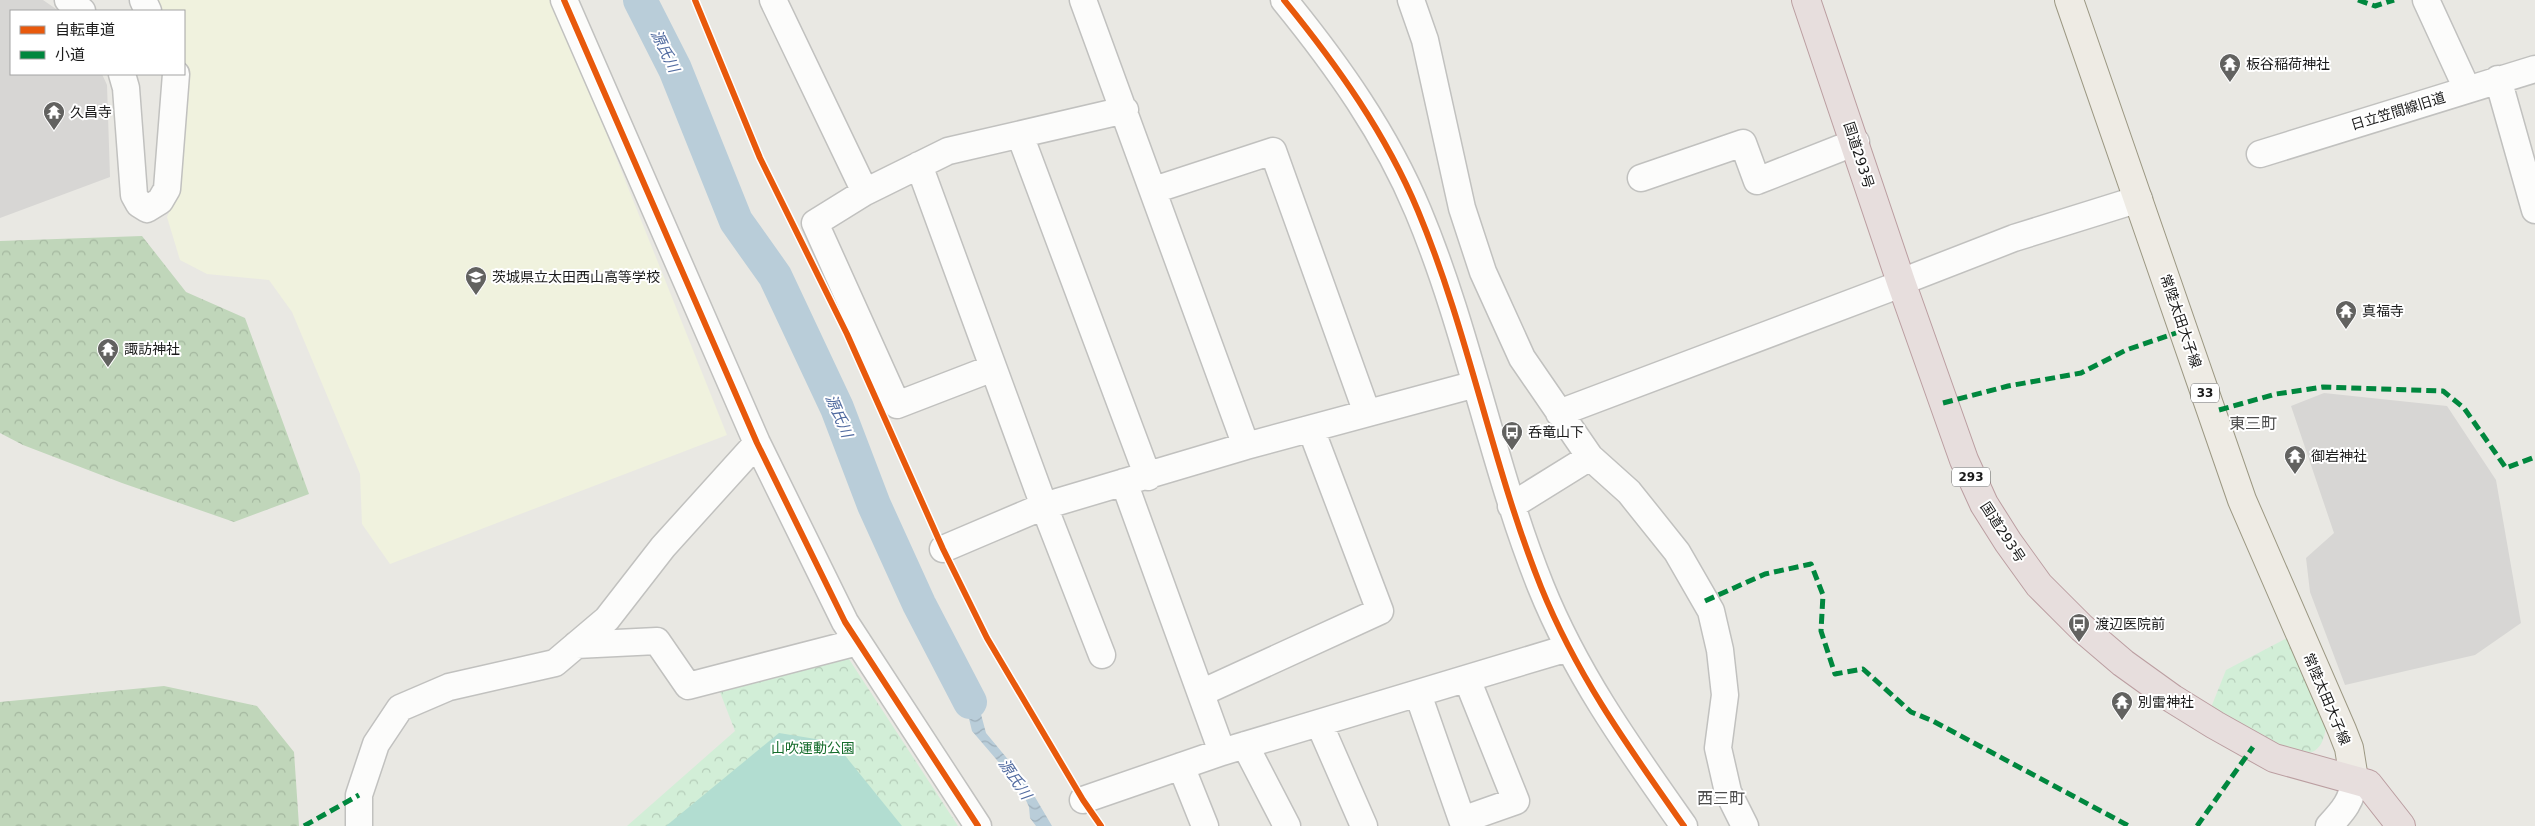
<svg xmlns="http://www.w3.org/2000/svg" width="2535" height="826" font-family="'DejaVu Sans','Noto Sans JP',sans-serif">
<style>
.education{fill:#f0f2de}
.religious{fill:#d7d6d4}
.forest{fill:url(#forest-crowns)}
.park{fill:url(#park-crowns)}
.pitch{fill:#b2ddd1}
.water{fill:url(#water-waves)}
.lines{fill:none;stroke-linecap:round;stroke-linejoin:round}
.river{stroke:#b9cdd9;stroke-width:34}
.minor-casing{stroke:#c1c1bf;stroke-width:29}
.major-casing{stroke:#9c9883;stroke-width:30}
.highway-casing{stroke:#bb9ea1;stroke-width:30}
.minor{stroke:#fcfcfb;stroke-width:26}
.major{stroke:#eeebe4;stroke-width:28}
.highway{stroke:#e7dedd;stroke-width:28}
.quiet{stroke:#00873e;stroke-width:5;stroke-dasharray:10 5;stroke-linecap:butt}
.cycleway-casing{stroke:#fff;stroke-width:9}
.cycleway{stroke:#e8590c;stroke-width:6}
.labels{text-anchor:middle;stroke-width:4;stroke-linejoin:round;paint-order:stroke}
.shield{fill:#fff;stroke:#5f5f5f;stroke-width:1}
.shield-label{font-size:12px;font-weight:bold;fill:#1a1a1a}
.poi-label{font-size:14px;fill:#1a1a1a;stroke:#fff;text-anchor:start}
.street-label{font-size:14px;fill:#1a1a1a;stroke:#fff}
.park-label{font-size:14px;fill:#156c2c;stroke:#fff}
.water-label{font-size:15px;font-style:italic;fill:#516ba0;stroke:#fff}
.quarter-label{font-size:16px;fill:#4d4d4d;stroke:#fff}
</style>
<defs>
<pattern id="forest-crowns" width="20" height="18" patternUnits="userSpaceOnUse" patternTransform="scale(1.25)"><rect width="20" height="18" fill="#c0d6ba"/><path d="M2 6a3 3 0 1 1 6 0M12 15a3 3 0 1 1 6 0" fill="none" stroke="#a4b79f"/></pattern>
<pattern id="park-crowns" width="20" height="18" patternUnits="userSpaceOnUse" patternTransform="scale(1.25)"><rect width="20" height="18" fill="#d2eed7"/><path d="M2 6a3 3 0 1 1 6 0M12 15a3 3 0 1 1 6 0" fill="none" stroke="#b4ccb8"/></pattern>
<pattern id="water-waves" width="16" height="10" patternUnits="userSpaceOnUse" patternTransform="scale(1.25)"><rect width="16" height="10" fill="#b9cdd9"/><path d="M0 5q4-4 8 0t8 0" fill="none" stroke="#9eafba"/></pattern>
</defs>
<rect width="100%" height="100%" fill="#e9e8e3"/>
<path class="education" d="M 153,0 L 553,0 L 727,435 L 390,564 L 362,524 L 360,474 L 292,312 L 269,280 L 207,274 L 180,260 L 167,217 L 173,204 L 184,74 L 184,11 L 157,11 Z"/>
<path class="religious" d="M 0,0 L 43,0 L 59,11 L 11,11 L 11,74 L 102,74 L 107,85 L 110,177 L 0,218 Z
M 2324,393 L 2447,406 L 2496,480 L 2521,623 L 2475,655 L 2345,685 L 2310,592 L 2306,558 L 2334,533 L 2291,406 Z"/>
<path class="forest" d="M 142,236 L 186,292 L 245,318 L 309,494 L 234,522 L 122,483 L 23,445 L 0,433 L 0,241 Z
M 164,686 L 257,706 L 294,752 L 299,826 L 0,826 L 0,702 Z"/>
<path class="park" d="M 2287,638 L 2326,725 C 2322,774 2281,748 2255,734 C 2240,726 2225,718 2210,710 L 2226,670 Z
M 843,650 L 958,826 L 627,826 L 735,731 L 718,687 Z"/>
<path class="pitch" d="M 779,733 L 834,742 L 902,826 L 666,826 Z"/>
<path class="water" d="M 956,659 L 955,666 L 961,677 L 974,688 L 986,733 L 1025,780 L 1052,826 L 1036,826 L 1030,818 L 1029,807 L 1020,787 L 972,731 L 962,690 L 942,666 Z"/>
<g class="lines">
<path class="river" d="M 640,0 L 675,69 L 736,221 L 775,276 L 837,408 L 874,505 L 919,604 L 970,702"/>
<g class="minor-casing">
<path id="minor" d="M 68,0 L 82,11
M 143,0 L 148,11
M 564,0 L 757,443 L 845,622 L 978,826
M 773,0 L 865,192
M 1083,0 L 1246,446
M 1284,0 C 1337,65 1386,134 1418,211 C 1469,333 1492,465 1541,587 C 1577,676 1629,748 1684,826
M 1411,0 L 1425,40 L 1462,208 L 1483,272 L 1522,358 L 1590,457 L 1629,492 L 1677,552 L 1711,611 L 1720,650 L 1725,695 L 1718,748 L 1728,792 L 1745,826
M 2426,0 L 2467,89
M 122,74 L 126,88 L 134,195 L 139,204 L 147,209 L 160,201 L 167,189 L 176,74
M 2498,79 L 2535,210
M 1020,135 L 1148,477
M 2260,154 L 2535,69
M 919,165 L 1044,506 L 1102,655
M 1641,178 L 1743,143 L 1757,181 L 1856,142
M 1154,190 L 1273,151 L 1367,413
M 993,368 L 897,405 L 815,223 L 865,192 L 948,151 L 1125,110
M 1559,413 L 1893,287 L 1901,282 L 2014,238 L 2139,199
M 1124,482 L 1222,752
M 1511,506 L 1590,457
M 943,549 L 1044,506 L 1246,446 L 1476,384
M 576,645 L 657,641 L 688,686 L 858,642
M 1201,693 L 1380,611 L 1311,429
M 1418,694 L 1462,820 L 1516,801 L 1467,679
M 1319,723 L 1364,826
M 1245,745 L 1287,826
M 1181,766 L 1205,826
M 1083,800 L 1222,752 L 1568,648
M 359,826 L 359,795 L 376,744 L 400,708 L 449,687 L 555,663 L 607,619 L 663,547 L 757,443
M 2329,826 C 2343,811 2353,800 2354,779"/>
</g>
<g class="major-casing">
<path id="major" d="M 2069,0 L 2242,500 L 2342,730 L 2349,748 L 2354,779"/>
</g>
<g class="highway-casing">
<path id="highway" d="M 1806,0 L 1901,282 L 1964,460 L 1984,504 L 2008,542 L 2039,585 L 2082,628 L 2123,663 L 2173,699 L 2215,725 L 2274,758 L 2368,784 L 2401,826"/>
</g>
<use href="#minor" class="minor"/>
<use href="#major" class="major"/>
<use href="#highway" class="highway"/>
<path class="quiet" d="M 2358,0 L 2375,6 L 2394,0
M 1943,403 L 2008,386 L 2081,373 L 2126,350 L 2176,333
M 2219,410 L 2276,394 L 2323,387 L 2443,391 L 2464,408 L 2506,468 L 2535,457
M 1705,601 L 1765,574 L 1811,564 L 1823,595 L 1821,631 L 1835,674 L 1863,669 L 1911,712 L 1933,721 L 2129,826
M 304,826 L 359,795
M 2197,826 L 2253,747"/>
<g class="cycleway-casing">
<path id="cycleway" d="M 564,0 L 757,443 L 845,622 L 978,826
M 695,0 L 760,158 L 847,334 L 943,549 L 987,638 L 1083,800 L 1101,826
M 1284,0 C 1337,65 1386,134 1418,211 C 1469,333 1492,465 1541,587 C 1577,676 1629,748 1684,826"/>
</g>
<use href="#cycleway" class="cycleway"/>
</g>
<defs>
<g id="temple-pin" transform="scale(1.125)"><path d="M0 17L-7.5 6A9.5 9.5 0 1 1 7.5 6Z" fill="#626260" stroke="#fff"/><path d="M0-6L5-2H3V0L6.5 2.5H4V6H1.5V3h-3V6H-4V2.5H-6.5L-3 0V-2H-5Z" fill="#fff"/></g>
<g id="school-pin" transform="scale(1.125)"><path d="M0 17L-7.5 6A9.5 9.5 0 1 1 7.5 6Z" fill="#626260" stroke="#fff"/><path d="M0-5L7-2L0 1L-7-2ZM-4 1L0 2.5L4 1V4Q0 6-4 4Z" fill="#fff"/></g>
<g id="bus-pin" transform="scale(1.125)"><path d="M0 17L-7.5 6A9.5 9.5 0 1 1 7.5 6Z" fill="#626260" stroke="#fff"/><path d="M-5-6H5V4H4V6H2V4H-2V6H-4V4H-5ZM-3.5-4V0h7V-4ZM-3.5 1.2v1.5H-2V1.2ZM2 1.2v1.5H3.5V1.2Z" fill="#fff"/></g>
</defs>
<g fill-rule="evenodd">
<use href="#temple-pin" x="2230" y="64"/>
<use href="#temple-pin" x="54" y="112"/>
<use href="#school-pin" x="476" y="277"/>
<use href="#temple-pin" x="2346" y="311"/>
<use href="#temple-pin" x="108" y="349"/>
<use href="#bus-pin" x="1512" y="432"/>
<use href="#temple-pin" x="2295" y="456"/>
<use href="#bus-pin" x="2079" y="624"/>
<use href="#temple-pin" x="2122" y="702"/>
</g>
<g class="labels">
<g class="shield">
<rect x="2191" y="383.5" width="28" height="19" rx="4"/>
<rect x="1952" y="467.5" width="38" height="19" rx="4"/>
</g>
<g class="shield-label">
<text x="2205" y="397">33</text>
<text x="1971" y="481">293</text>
</g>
<g class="poi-label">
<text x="2246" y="69">板谷稲荷神社</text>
<text x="70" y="117">久昌寺</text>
<text x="492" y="282">茨城県立太田西山高等学校</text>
<text x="2362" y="316">真福寺</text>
<text x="124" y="354">諏訪神社</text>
<text x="1528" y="437">呑竜山下</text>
<text x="2311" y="461">御岩神社</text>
<text x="2095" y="629">渡辺医院前</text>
<text x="2138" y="707">別雷神社</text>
</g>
<g class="street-label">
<text transform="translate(2398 111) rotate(-17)" y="5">日立笠間線旧道</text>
<text transform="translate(1859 155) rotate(72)" y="5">国道293号</text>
<text transform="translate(2181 321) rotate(71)" y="5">常陸太田大子線</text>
<text transform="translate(2003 532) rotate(57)" y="5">国道293号</text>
<text transform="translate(2327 699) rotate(67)" y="5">常陸太田大子線</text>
</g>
<g class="park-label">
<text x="813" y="753">山吹運動公園</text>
</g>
<g class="water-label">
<text transform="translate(665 51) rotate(64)" y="5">源氏川</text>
<text transform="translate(839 416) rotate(67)" y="5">源氏川</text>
<text transform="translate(1015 779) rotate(56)" y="5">源氏川</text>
</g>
<g class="quarter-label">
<text x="2253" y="429">東三町</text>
<text x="1721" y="804">西三町</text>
</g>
</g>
<rect x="10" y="10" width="175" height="65" fill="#ffffff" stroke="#a3a3a3"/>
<rect x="20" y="26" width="25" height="8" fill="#e8590c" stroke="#a3a3a3"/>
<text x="55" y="35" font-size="15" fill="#1a1a1a">自転車道</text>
<rect x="20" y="51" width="25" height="8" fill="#00873e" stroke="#a3a3a3"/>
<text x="55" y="60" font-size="15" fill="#1a1a1a">小道</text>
</svg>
